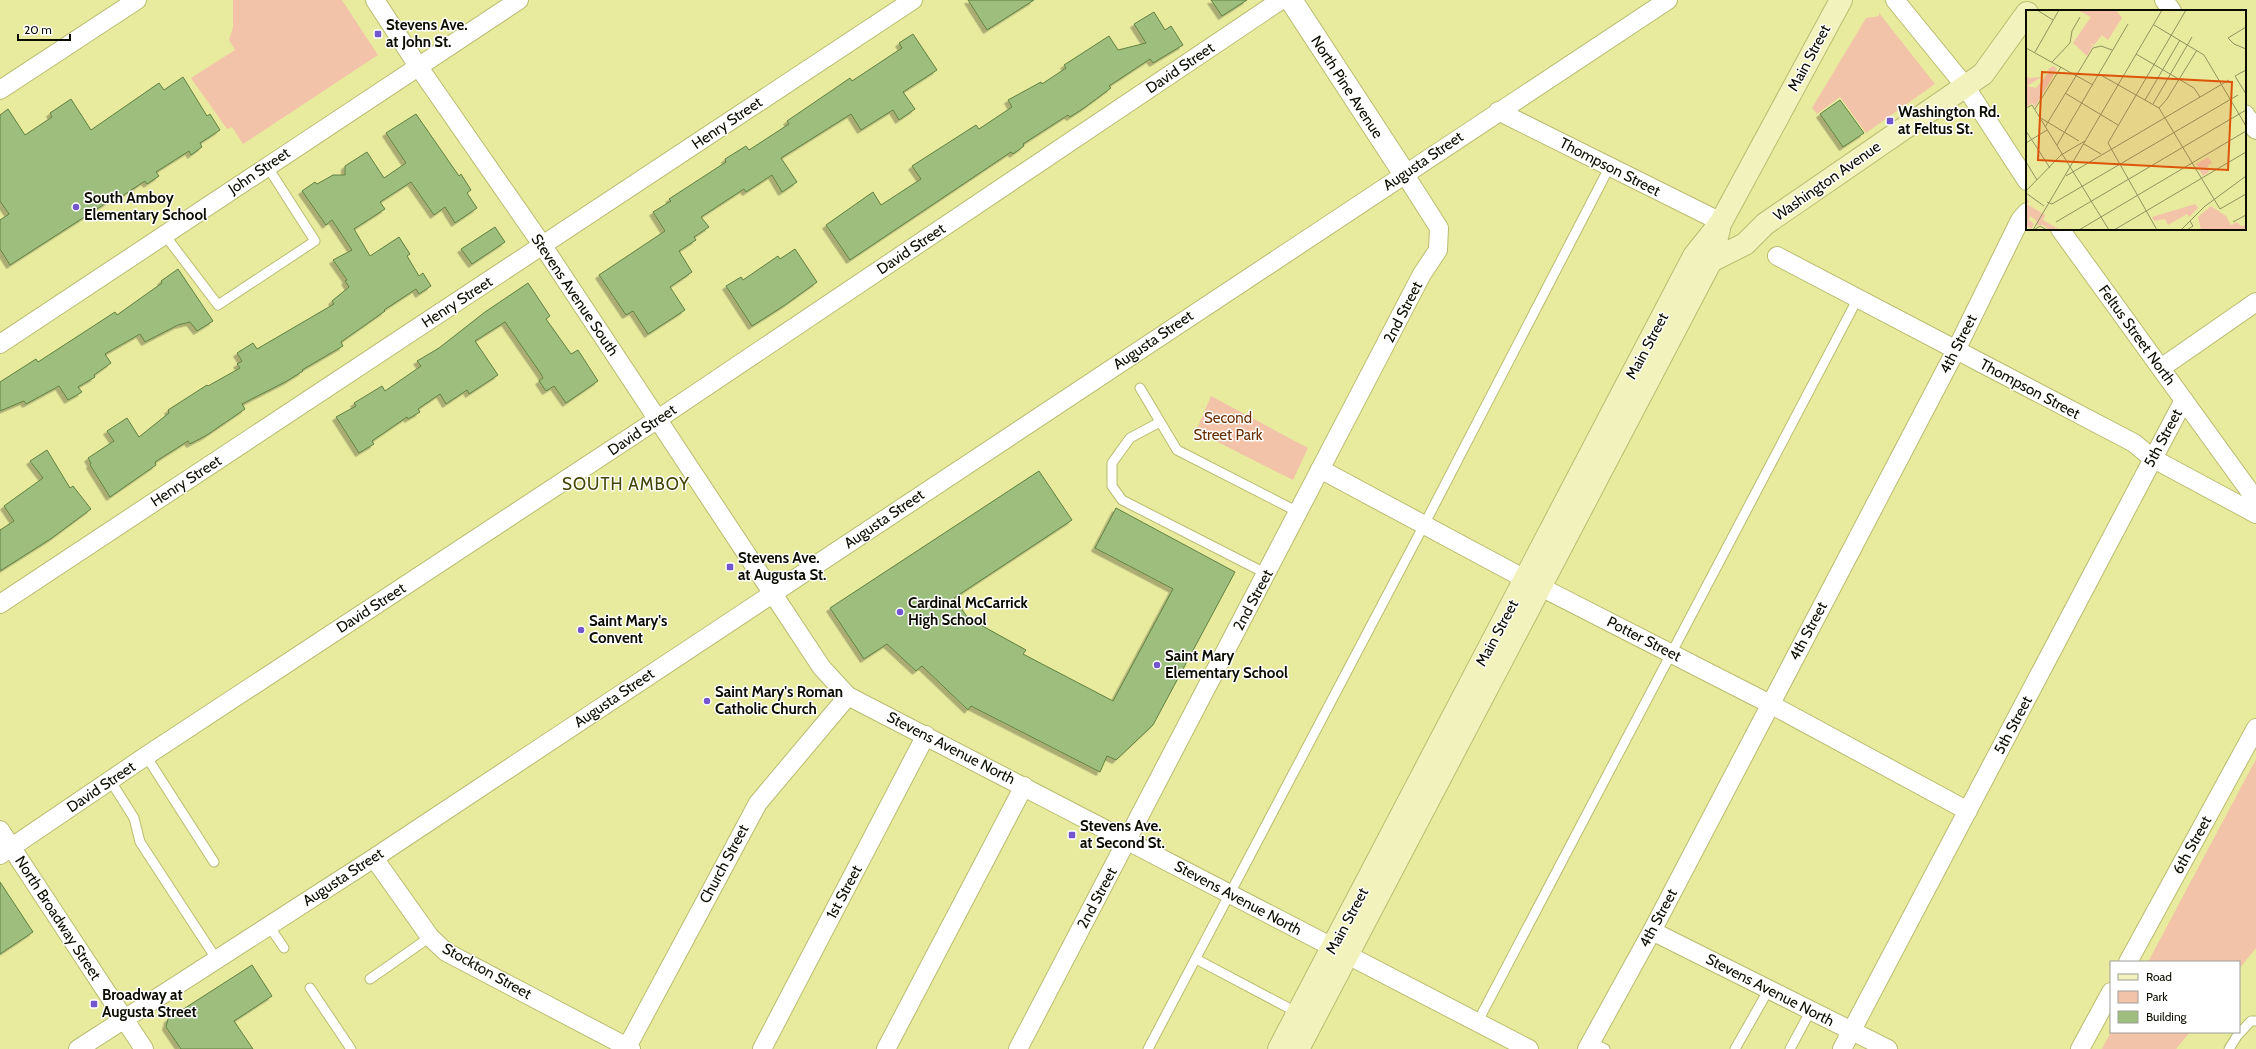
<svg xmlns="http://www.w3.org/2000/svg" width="2256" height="1049" font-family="Cabin,sans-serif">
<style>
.green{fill:#f2c3a9}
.building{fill:#9dbe7d;stroke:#618040;filter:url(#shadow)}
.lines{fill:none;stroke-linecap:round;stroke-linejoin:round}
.service-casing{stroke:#b9bc70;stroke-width:11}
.minor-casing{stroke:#b9bc70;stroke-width:20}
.tertiary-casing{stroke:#b9bc70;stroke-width:24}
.secondary-casing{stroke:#b9bc70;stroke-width:24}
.service{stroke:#fff;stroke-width:9}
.minor{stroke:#fff;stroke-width:18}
.tertiary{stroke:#fff;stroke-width:22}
.secondary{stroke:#f2f3bc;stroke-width:22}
.poi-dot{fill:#7355cf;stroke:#fff;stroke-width:1.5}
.labels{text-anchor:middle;stroke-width:3;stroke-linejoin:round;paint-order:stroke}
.poi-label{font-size:15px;font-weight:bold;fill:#0c0c00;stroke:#fff;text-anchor:start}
.street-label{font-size:15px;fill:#0c0c00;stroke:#fff}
.park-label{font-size:15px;fill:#692e00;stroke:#fff}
.quarter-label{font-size:17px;letter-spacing:1px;fill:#434304;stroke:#fff}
.inset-road{fill:none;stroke:#90925f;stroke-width:1}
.view{fill:#dd550b;fill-opacity:0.15;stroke:#dd550b;stroke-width:2}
.inset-edge{fill:none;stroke:#0c0c00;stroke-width:2}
</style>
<defs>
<filter id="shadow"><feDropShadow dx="-3.5" dy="3.5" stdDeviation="0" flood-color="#0004"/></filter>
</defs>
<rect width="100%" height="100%" fill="#e8eb9e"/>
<path class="green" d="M 233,0 L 342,0 L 378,55 L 243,144 L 232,127 L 227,129 L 191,78 L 235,50 L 229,40 L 233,27 Z
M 1879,13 L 1935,84 L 1866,133 L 1840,97 L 1817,114 L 1812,108 L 1866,18 L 1879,16 Z
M 1211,396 L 1308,448 L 1293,480 L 1196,431 Z
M 2256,759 L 2256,948 L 2239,969 L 2239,962 L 2148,962 Z
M 2111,1032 L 2190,1032 L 2176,1049 L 2102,1049 Z"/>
<path class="building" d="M 968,0 L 1034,0 L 987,30 Z
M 1211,0 L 1247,0 L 1222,16 Z
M 1154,12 L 1165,30 L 1171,26 L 1183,45 L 1153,63 L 1150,59 L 1109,86 L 1111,88 L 1084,108 L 1070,117 L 1068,115 L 1023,144 L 1024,146 L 1013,154 L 1011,152 L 850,260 L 826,225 L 873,192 L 881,205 L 921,179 L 912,166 L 976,125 L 979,129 L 1012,107 L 1008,100 L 1041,82 L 1042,84 L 1066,68 L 1064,65 L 1109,36 L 1118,50 L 1146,43 L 1134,24 Z
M 913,34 L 937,70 L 903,92 L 915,109 L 899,120 L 893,110 L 861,130 L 851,114 L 781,158 L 797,182 L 782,192 L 772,175 L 746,192 L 744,189 L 701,217 L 709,227 L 694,237 L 696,240 L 679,251 L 692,272 L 670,287 L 685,310 L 648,334 L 633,311 L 626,315 L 599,275 L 665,231 L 653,212 L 671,201 L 669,199 L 726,162 L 725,159 L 746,146 L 749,150 L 789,124 L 787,121 L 834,89 L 850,78 L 852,81 L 902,48 L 899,43 Z
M 183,77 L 207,116 L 210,114 L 220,130 L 200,143 L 202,147 L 191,155 L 189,151 L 156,172 L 159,176 L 147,184 L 145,181 L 119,198 L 117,196 L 10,265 L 0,249 L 0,220 L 9,214 L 0,201 L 0,115 L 8,109 L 25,135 L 52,117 L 50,113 L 71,99 L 91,130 L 159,83 L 164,90 Z
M 1840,100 L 1864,133 L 1843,147 L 1820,114 Z
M 416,114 L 459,176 L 461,174 L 471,190 L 467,193 L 477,208 L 455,223 L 445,207 L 434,215 L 411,182 L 380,202 L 385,209 L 354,229 L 370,256 L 399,237 L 410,254 L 407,256 L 419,276 L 423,273 L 431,286 L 419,294 L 416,289 L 384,310 L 385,311 L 341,342 L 343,346 L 302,370 L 303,371 L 287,381 L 242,404 L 245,409 L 207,435 L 190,444 L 188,441 L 155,462 L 156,465 L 110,497 L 90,465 L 91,463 L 88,458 L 114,441 L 107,431 L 127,418 L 139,437 L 169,413 L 168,410 L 207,385 L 208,386 L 240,368 L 237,364 L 242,361 L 237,353 L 253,343 L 257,349 L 334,304 L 332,301 L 349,287 L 345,281 L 347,280 L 333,260 L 352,250 L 332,220 L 326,225 L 302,191 L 315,182 L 317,184 L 333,175 L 345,175 L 345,166 L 367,152 L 384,178 L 406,163 L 386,133 Z
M 495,227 L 505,242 L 472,264 L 461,249 Z
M 795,249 L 817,282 L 785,305 L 752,326 L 726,286 L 741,277 L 743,280 L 778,256 L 780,259 Z
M 178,269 L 213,321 L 197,331 L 190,322 L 178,325 L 145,342 L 140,334 L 105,354 L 111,363 L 94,375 L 95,377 L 78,387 L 82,392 L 68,400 L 59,386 L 26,404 L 24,401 L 0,411 L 0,382 L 36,359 L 38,362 L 115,312 L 117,315 L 162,283 L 161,281 Z
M 528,283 L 550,316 L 546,319 L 571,354 L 578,350 L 598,381 L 566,403 L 554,386 L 546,391 L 539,381 L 543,378 L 541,374 L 505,322 L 475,341 L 498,375 L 469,394 L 467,390 L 446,404 L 440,394 L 418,409 L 420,412 L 408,419 L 407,417 L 372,441 L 374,444 L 359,453 L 336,417 L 356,406 L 354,403 L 382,386 L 385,391 L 421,366 L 417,361 L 439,348 L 485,312 Z
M 47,450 L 70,488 L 73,486 L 91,509 L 52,538 L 0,571 L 0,530 L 14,521 L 4,506 L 43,478 L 30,461 Z
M 1039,471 L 1072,520 L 954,598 L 968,618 L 1026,650 L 1023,654 L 1113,701 L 1173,589 L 1095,548 L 1116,508 L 1235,572 L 1153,725 L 1116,760 L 1107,756 L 1100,772 L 971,706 L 968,710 L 922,666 L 916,671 L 887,644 L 864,659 L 830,608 Z
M 0,882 L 33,932 L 0,954 Z
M 252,965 L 272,996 L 234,1021 L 253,1049 L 181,1049 L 166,1027 L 168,1019 Z"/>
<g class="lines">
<g class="service-casing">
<path id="service" d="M 164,234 L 218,305 L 315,241 L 267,166
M 1140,388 L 1177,450 L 1298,512
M 1160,422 L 1130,438 L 1112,463 L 1112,486 L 1122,500 L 1267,574
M 146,756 L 214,862
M 110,780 L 134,818 L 140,842 L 217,960
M 269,926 L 284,948
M 1196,959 L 1298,1013
M 370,979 L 430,937
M 310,988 L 351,1049
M 1477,1023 L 1858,298
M 1591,1042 L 1605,1049
M 1148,1049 L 1424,525 L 1610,166
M 1735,1049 L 1769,989
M 1790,1049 L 1811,1010
M 2229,1049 L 2237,1036 L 2251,1021 L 2256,1021"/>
</g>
<g class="minor-casing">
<path id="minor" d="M 375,0 L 418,66 L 543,246 L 822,668 L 848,696 L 1529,1049
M 1895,0 L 1965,86 L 2027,181
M 2164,0 L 2172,11
M 0,90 L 137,0
M 1498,111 L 1721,222
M 2245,114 L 2256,130
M 2060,229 L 2256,500
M 1777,256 L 2134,443 L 2152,458 L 2256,514
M 0,344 L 519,0
M 2161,368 L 2256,302
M 1320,469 L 1525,579 L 1770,704 L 1968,811
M 0,604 L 913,0
M 0,830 L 144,1049
M 0,855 L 146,756 L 658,419 L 1281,0
M 374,858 L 430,937 L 446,952 L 631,1049
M 1652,931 L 1888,1049
M 2128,962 L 2256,728
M 78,1049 L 374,858 L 1668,0
M 626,1049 L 758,803 L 848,696
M 762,1049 L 926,735
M 886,1049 L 1024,786
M 1018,1049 L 1422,274 L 1438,250 L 1439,228 L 1404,173
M 1587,1049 L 1652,931 L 1956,350 L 2020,220 L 2027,212
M 1842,1049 L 2184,400
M 2080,1049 L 2111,992"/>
</g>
<g class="tertiary-casing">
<path id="tertiary" d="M 1291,0 L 1404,173"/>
</g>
<g class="secondary-casing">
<path id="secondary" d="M 1711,261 L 1745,244 L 1765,224 L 1983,74 L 2027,13
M 1279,1049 L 1694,256 L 1721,222 L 1841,0
M 1298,1049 L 1711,261 L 1719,229"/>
</g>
<use href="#service" class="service"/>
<use href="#minor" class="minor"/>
<use href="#tertiary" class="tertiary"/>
<use href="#secondary" class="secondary"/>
</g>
<g class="poi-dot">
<rect x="374" y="30" width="8" height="8" rx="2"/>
<rect x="1886" y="117" width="8" height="8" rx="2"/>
<circle cx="76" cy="207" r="4"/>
<rect x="726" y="563" width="8" height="8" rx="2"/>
<circle cx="900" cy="612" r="4"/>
<circle cx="581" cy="630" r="4"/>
<circle cx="1157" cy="665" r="4"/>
<circle cx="707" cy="701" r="4"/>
<rect x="1068" y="831" width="8" height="8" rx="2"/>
<rect x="90" y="1000" width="8" height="8" rx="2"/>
</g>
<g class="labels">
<g class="poi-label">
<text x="386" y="30">Stevens Ave.<tspan x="386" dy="17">at John St.</tspan></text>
<text x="1898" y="117">Washington Rd.<tspan x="1898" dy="17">at Feltus St.</tspan></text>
<text x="84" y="203">South Amboy<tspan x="84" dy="17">Elementary School</tspan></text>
<text x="738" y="563">Stevens Ave.<tspan x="738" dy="17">at Augusta St.</tspan></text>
<text x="908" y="608">Cardinal McCarrick<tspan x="908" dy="17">High School</tspan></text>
<text x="589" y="626">Saint Mary's<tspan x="589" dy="17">Convent</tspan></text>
<text x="1165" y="661">Saint Mary<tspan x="1165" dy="17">Elementary School</tspan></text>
<text x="715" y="697">Saint Mary's Roman<tspan x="715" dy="17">Catholic Church</tspan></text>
<text x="1080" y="831">Stevens Ave.<tspan x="1080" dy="17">at Second St.</tspan></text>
<text x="102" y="1000">Broadway at<tspan x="102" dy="17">Augusta Street</tspan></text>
</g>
<g class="street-label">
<text transform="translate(1809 58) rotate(-62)" y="5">Main Street</text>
<text transform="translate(1180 68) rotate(-34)" y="5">David Street</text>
<text transform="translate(1347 87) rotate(57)" y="5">North Pine Avenue</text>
<text transform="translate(727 123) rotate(-34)" y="5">Henry Street</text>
<text transform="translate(1423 161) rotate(-34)" y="5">Augusta Street</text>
<text transform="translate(1610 167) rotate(27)" y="5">Thompson Street</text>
<text transform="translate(259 171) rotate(-34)" y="5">John Street</text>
<text transform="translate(1827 181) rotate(-35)" y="5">Washington Avenue</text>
<text transform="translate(911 249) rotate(-34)" y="5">David Street</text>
<text transform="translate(575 295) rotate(56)" y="5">Stevens Avenue South</text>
<text transform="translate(457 302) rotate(-33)" y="5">Henry Street</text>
<text transform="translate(1403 312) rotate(-63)" y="5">2nd Street</text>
<text transform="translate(2137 335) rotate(54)" y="5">Feltus Street North</text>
<text transform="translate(1153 340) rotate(-34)" y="5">Augusta Street</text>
<text transform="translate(1958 344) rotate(-63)" y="5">4th Street</text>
<text transform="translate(1647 346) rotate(-62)" y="5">Main Street</text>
<text transform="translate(2030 389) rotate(28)" y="5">Thompson Street</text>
<text transform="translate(642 430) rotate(-34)" y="5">David Street</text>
<text transform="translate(2163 438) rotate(-62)" y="5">5th Street</text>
<text transform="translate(186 481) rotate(-33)" y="5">Henry Street</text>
<text transform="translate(884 519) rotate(-34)" y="5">Augusta Street</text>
<text transform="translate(1253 600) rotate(-62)" y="5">2nd Street</text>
<text transform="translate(371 608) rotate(-33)" y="5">David Street</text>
<text transform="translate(1808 631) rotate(-62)" y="5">4th Street</text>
<text transform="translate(1497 633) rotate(-62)" y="5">Main Street</text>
<text transform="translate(1644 639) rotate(27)" y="5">Potter Street</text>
<text transform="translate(614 698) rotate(-34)" y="5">Augusta Street</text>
<text transform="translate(2013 725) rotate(-62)" y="5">5th Street</text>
<text transform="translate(951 748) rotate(27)" y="5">Stevens Avenue North</text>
<text transform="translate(101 787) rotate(-34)" y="5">David Street</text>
<text transform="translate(2192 845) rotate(-61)" y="5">6th Street</text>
<text transform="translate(724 864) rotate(-62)" y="5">Church Street</text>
<text transform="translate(343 877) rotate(-33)" y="5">Augusta Street</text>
<text transform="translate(844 892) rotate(-62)" y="5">1st Street</text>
<text transform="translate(1097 898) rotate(-62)" y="5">2nd Street</text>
<text transform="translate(1238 898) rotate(28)" y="5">Stevens Avenue North</text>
<text transform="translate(58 918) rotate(57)" y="5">North Broadway Street</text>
<text transform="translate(1658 918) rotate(-62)" y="5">4th Street</text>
<text transform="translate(1347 921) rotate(-62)" y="5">Main Street</text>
<text transform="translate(487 971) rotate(29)" y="5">Stockton Street</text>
<text transform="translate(1770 990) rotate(27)" y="5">Stevens Avenue North</text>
</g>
<g class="park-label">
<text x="1228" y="423">Second<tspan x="1228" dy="17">Street Park</tspan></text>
</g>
<g class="quarter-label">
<text x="626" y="490">SOUTH AMBOY</text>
</g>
</g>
<g transform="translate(2026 10)">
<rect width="220" height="220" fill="#e8eb9e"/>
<path d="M 51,0 L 90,0 L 96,8 L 82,30 L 76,25 L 68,35 L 63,33 L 67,36 L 61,46 L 47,33 L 65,7 ZM 27,56 L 31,59 L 9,97 L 6,93 L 0,97 L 0,65 L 3,68 L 16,67 L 1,76 L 10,78 L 23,62 L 22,59 ZM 182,147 L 186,153 L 182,155 L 183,162 L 177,166 L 170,154 ZM 0,189 L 3,191 L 1,194 L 19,205 L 17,210 L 34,220 L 23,220 L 17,215 L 11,215 L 10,210 L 4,206 L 3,210 L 8,214 L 5,219 L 0,215 ZM 169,194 L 172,198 L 163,207 L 161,204 L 142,215 L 139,209 L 128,211 L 126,207 ZM 185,196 L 200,206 L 205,215 L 211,212 L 215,216 L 220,215 L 220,220 L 175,220 L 172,207 Z" fill="#f2c3a9"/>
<path class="inset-road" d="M 11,0 L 27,10M 128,15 L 178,45 L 220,116M 220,17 L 202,28 L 208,34 L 220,39M 0,38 L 67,75M 9,42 L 33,0M 110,44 L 168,78 L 174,87M 26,52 L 44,33 L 46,21 L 54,7M 220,60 L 209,66 L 220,84M 73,64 L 133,98 L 194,199 L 220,184M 39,83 L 92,115M 119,90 L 154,30M 127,94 L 166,27M 0,98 L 6,95 L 83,220M 133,98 L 141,89 L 171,40M 9,99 L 35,57M 13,107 L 53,131M 19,117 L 67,38 L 75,36 L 86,40M 0,121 L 24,158M 0,133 L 21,120M 58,134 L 75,144M 31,135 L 102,14M 0,152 L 11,170M 40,166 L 203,70M 0,181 L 35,145 L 59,131M 0,183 L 18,196M 21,192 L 26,194 L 212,85M 30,212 L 220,100M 207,212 L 220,205M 7,220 L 136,0M 8,220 L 14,216 L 21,220M 53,220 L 220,121M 88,220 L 220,142M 131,220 L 82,133 L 160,0M 155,220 L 178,197 L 220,166M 161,220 L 167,216 L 164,211"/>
<path class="view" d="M 16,62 L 206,72 L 202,160 L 12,150 Z"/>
<rect width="220" height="220" class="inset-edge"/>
</g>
<rect x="2110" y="961" width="130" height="72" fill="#ffffff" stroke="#9e9e99"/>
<rect x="2118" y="974" width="20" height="6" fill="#f2f3bc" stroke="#9e9e99"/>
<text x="2146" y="981" font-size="12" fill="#0c0c00">Road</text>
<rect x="2118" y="991" width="20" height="12" fill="#f2c3a9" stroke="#9e9e99"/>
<text x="2146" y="1001" font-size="12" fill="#0c0c00">Park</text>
<rect x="2118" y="1011" width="20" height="12" fill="#9dbe7d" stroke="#9e9e99"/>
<text x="2146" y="1021" font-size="12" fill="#0c0c00">Building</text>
<path d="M18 34v6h52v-6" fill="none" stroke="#0c0c00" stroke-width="2"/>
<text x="24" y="34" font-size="12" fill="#0c0c00" stroke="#ffffff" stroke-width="3" paint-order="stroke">20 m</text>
</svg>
